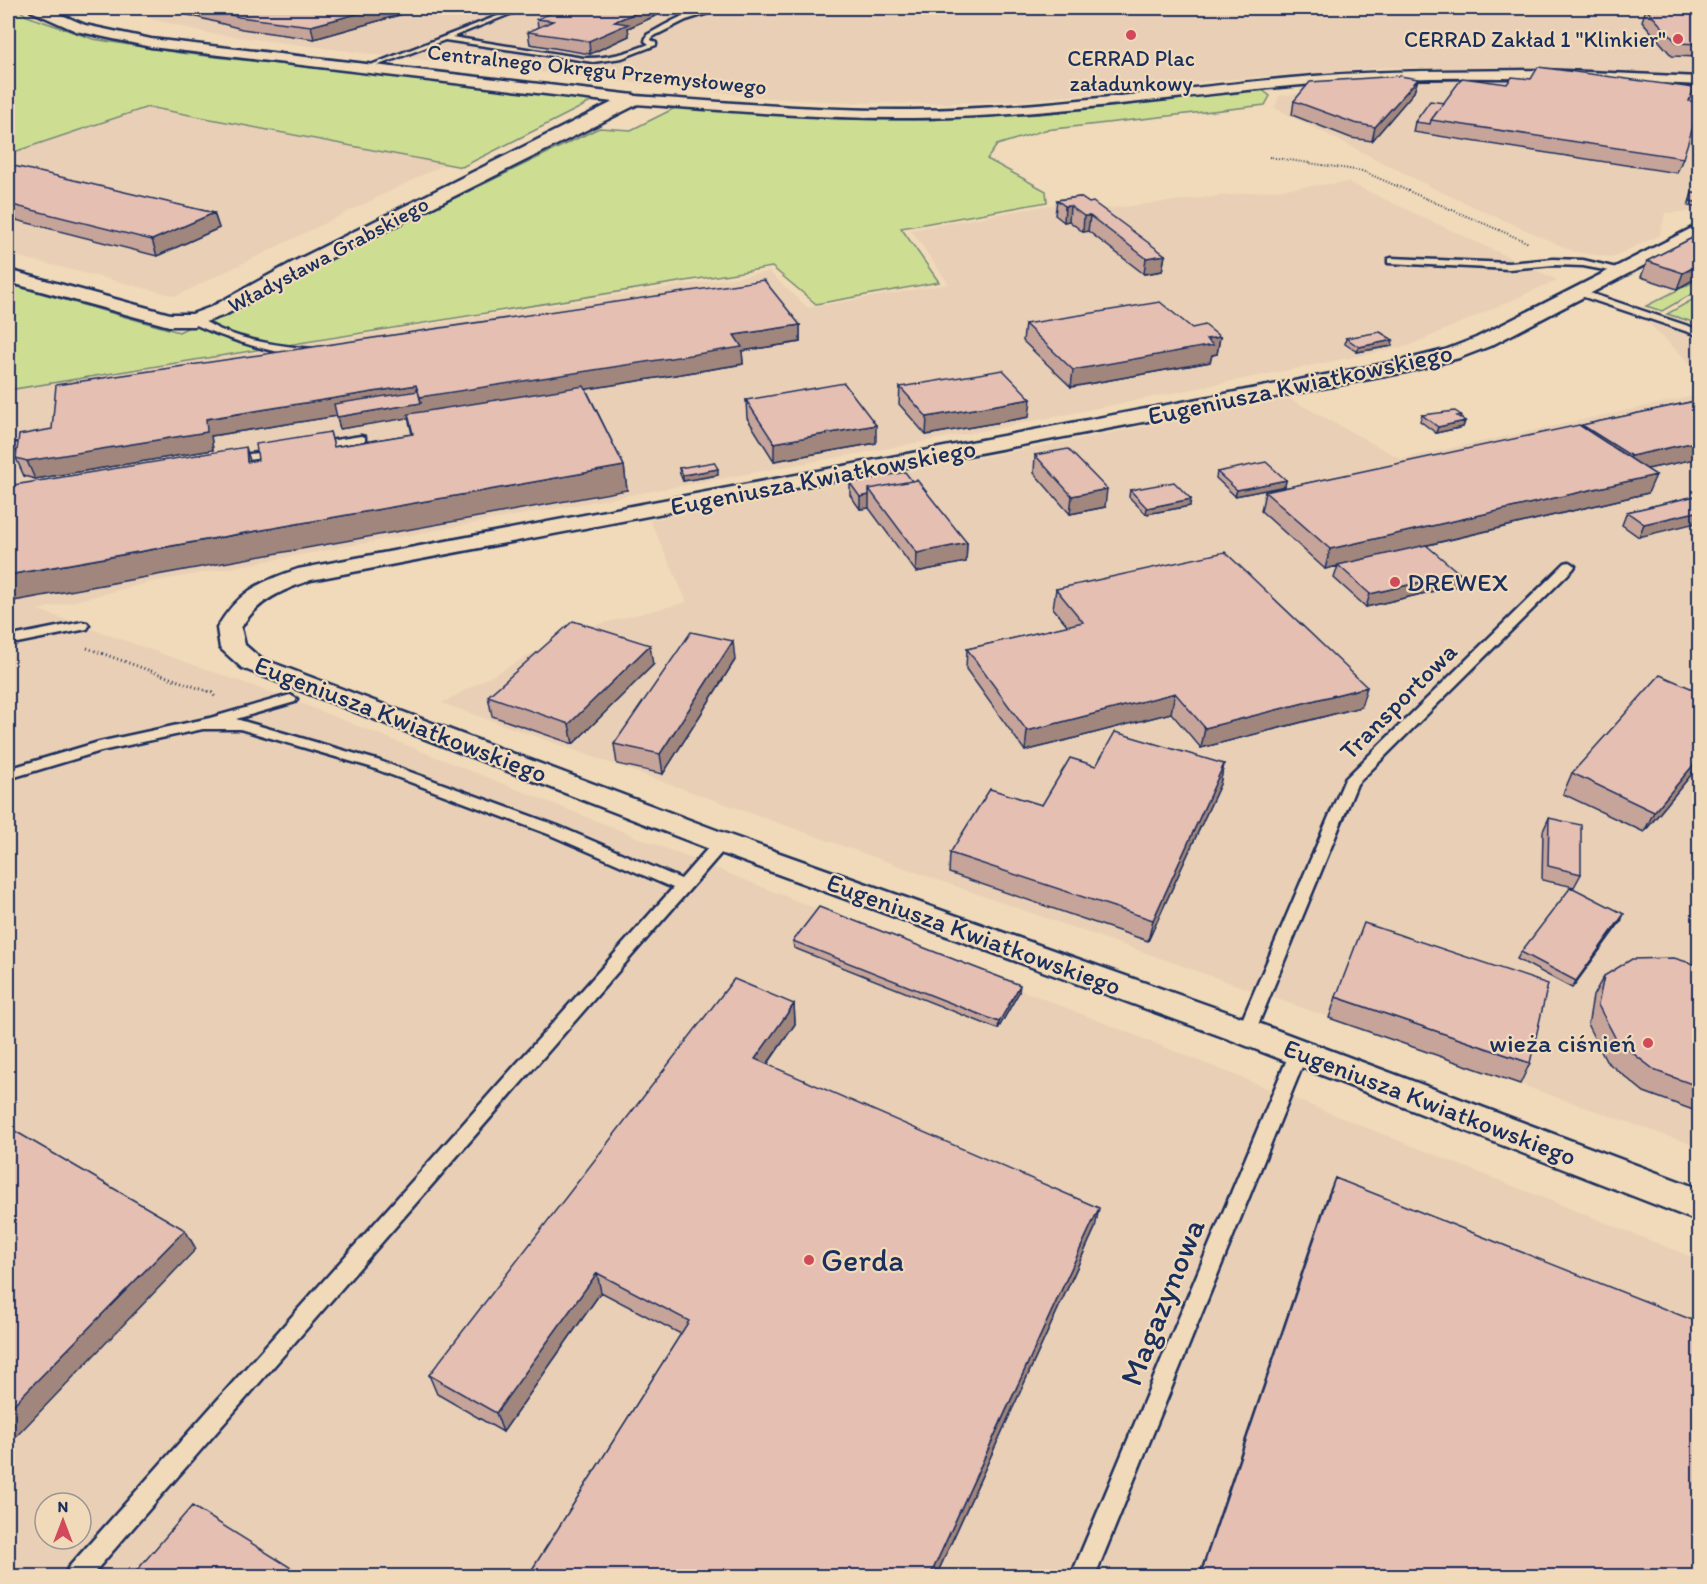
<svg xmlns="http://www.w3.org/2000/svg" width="1707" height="1584" font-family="Itim,sans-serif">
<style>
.built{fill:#e9cfb5;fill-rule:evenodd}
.green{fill:#cdde93;stroke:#748678;stroke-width:1.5}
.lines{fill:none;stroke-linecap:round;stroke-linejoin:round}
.service-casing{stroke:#1b2f5e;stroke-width:5}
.minor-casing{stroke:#1b2f5e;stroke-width:5}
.tertiary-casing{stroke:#1b2f5e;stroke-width:5}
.path-far1{stroke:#1b2f5e;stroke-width:2;stroke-dasharray:1 2;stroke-linecap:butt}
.path{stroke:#1b2f5e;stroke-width:3;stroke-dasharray:1 3;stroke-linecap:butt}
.service{fill:#f0dab9;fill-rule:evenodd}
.minor{fill:#f0dab9;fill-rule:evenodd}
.tertiary{fill:#f0dab9;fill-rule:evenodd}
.wall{fill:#c6a49a;stroke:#1b2f5e;stroke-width:1.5}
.shaded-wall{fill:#a1867d;stroke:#1b2f5e;stroke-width:1.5}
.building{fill:#e6bfb3;stroke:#1b2f5e;stroke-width:1.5}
.poi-dot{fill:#d1495b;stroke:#f0dab9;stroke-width:2}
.labels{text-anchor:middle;stroke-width:4.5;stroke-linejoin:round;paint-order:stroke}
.far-poi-label{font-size:22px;fill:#1b2f5e;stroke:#f0dab9;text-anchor:end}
.far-street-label{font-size:22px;fill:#1b2f5e;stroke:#f0dab9}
.street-label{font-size:26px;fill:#1b2f5e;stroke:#f0dab9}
.poi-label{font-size:26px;fill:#1b2f5e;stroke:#f0dab9;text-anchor:start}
.near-poi-label{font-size:32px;fill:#1b2f5e;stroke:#f0dab9;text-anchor:start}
.near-street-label{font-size:32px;fill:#1b2f5e;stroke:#f0dab9}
</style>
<rect width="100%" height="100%" fill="#f0dab9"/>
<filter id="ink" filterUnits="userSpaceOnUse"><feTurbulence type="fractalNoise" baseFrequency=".0167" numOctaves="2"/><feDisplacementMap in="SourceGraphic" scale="12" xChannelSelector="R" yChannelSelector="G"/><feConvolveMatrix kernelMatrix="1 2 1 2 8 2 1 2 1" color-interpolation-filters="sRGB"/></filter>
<g filter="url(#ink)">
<path class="built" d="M 109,8 L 1699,8 L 1700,77 L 1508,69 L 1388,67 L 1184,83 L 1020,101 L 906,104 L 790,100 L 379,55 L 208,33 Z
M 1510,76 L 1699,84 L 1699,211 L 1665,213 L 1660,235 L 1612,257 L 1575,252 L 1437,190 L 1275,108 L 1279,96 L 1423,80 Z
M 148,107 L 447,163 L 176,296 L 8,254 L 8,154 Z
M 1348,182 L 1557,280 L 1408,346 L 998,428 L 151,582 L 38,610 L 290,699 L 1699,1260 L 1699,1576 L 8,1576 L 8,390 L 769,272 L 808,308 L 949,284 L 911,230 L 1056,204 L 1103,209 ZM 45,1503 L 81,1503 L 81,1539 L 45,1539 Z
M 1602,295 L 1699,326 L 1699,372 L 1644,319 L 1590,301 Z
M 1699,395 L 1699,1147 L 972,892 L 442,703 L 576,630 L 687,602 L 650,520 L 1290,399 L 1401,459 Z"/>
<path class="green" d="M 8,8 L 17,8 L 27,16 L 93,39 L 180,53 L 597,99 L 462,167 L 148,107 L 8,154 Z
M 1261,89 L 1270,96 L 1265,105 L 1045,130 L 997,145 L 987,159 L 1046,191 L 1047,202 L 901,228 L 939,282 L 816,304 L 772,267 L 8,390 L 8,284 L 179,332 L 599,128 L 631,130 L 675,108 L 843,119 L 926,120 L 1040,114 Z
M 1699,279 L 1699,290 L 1662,311 L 1646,306 Z
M 1699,296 L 1699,324 L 1667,314 Z"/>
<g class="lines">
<g class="service-casing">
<path id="service" d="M 518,8 L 525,8 L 452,37 L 583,58 C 607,59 627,53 649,44 L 645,41 L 647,35 C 670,22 697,5 724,8 L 686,20 L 652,37 L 651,40 L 656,43 L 656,45 L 622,58 L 593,62 L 445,40 L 368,69 L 363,68 Z
M 862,8 L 873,8 L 875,9 L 872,11 Z
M 1391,258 L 1509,263 L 1553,259 L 1583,260 L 1625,270 L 1620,273 L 1583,266 L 1553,265 L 1509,269 L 1388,263 L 1388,259 Z
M 1575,290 L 1581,290 L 1700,330 L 1700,336 L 1575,294 Z
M 191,318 C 200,317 211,326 221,330 C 250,342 282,346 313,349 L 318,352 C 300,365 210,334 191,322 Z
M 361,436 L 365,437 L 365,441 L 316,449 L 310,446 L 316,443 Z
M 37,440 L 43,443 L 41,445 L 8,451 L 8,445 Z
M 277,450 L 281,451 L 281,455 L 230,463 L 224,460 L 230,457 Z
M 1569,562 L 1575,566 L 1573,569 L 1357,784 L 1255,1032 L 1252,1037 L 1246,1039 L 1240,1037 L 1237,1032 L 1345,779 L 1565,563 Z
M 82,622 L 87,623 L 89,626 L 87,629 L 17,643 L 10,639 L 17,635 Z
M 290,695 L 297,699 L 295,702 L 236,719 L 380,761 L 558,826 L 681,879 L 716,839 L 728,839 L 730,843 L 91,1576 L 64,1576 L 68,1568 L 673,888 L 548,834 L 370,767 L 240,729 L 203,729 L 101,751 L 8,779 L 8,769 L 99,742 L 210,718 Z
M 1299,1045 L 1305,1047 L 1308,1052 L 1095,1576 L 1071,1576 L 1290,1052 L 1293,1047 Z"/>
</g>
<g class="minor-casing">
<path id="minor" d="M 1543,70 L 1700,77 L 1700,85 C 1571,79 1442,73 1313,84 C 1180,95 1047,117 913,118 C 820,119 727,110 634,104 L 627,100 L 634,96 C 727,102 820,111 913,110 C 1047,109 1181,87 1314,76 C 1390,70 1467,71 1543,70 Z
M 1700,224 L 1700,236 L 1490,346 L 1459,358 L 1406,372 L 311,580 C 283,590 257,600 241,628 L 245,645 L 260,658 L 732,836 L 1258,1023 L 1700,1189 L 1700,1222 L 1234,1041 L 712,850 L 242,668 L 220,648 L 217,628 C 238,592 259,582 298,569 L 1405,360 L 1445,350 L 1476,338 Z"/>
</g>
<g class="tertiary-casing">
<path id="tertiary" d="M 30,8 L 46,8 L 85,25 L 151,39 L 634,95 L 642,100 L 640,103 L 309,269 L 225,315 L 194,326 L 169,326 L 8,282 L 8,270 L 170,314 L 192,314 L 211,307 L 295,261 L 613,102 L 151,47 L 76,31 L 31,11 Z"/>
</g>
<path class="path-far1" d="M 1269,157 L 1362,171 L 1529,243"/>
<path class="path" d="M 87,648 L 212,693 L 216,698"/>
<use href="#service" class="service"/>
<use href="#minor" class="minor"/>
<use href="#tertiary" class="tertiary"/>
</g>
<path class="wall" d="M 162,8 L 424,8 L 314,39 L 242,29 Z
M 587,8 L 692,8 L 684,11 L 671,9 L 628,28 L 629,36 L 590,54 L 530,44 L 528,32 L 538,28 L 537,19 L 575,12 Z
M 1669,8 L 1700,8 L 1700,57 L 1672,56 L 1642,21 L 1646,9 L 1668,10 Z
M 1418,79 L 1414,92 L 1372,141 L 1351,138 L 1292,115 L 1294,101 Z
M 1507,84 L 1689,101 L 1683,158 L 1677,173 L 1413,132 L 1415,122 L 1444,103 Z
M 8,168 L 214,213 L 219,228 L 157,256 L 8,218 Z
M 1692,193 L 1700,194 L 1700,208 L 1688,206 Z
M 1080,197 L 1165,255 L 1162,271 L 1144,274 L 1088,231 L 1083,232 L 1069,221 L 1064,222 L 1055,215 L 1057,200 Z
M 1700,234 L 1700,276 L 1677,289 L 1641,277 L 1647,261 Z
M 1025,324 L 1192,328 L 1220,337 L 1217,354 L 1212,355 L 1210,362 L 1071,387 L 1023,341 Z
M 800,325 L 800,342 L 742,351 L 743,364 L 586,389 L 624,466 L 627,490 L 250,461 L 258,460 L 330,432 L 334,447 L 412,434 L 408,417 L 340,429 L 337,416 L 211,436 L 213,450 L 35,479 L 24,476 L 16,458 Z
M 1346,338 L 1392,346 L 1357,352 L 1345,344 Z
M 900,387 L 1029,417 L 926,435 L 899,404 Z
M 746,400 L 876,443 L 774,461 L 747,418 Z
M 1700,400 L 1700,458 L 1647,469 L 1648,493 L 1386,555 L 1459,573 L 1455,586 L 1366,607 L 1334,578 L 1338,566 L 1325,569 L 1261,511 L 1265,492 L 1582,427 L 1582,425 Z
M 1422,415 L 1461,415 L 1460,418 L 1465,421 L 1463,427 L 1436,433 L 1420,421 Z
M 1035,455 L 1105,507 L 1070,514 L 1034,473 Z
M 679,468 L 718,475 L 683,481 L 680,474 Z
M 1217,472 L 1286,480 L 1285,486 L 1235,496 L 1216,478 Z
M 912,481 L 967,543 L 966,562 L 916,572 L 869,508 L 860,509 L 850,495 L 850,483 Z
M 1130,490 L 1190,506 L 1146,514 L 1129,497 Z
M 1700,495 L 1639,537 L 1622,525 L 1627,512 Z
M 1056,589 L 1361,707 L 1201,748 L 1171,713 L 1025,751 L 966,669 L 967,649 L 1068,626 L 1053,608 Z
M 735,660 L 663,774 L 617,764 L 614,744 Z
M 653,665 L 573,744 L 492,716 L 488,696 Z
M 1224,764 L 1220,784 L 1148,941 L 949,873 L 950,853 L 1042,805 L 1096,766 Z
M 1700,764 L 1644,832 L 1563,794 L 1572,773 Z
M 1549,818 L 1581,874 L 1574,887 L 1542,880 L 1543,831 Z
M 1621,921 L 1572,988 L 1517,959 L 1521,952 Z
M 793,941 L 1019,992 L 998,1029 L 794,948 Z
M 1700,966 L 1700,1109 L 1693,1110 L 1644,1092 L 1606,1061 L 1588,1026 L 1593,996 L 1604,976 Z
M 1336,997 L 1530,1063 L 1520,1084 L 1329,1018 Z
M 794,1004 L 795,1024 L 767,1065 L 1095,1228 L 936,1576 L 528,1576 L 681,1334 L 601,1292 L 503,1432 L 437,1394 L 429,1375 Z
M 1335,1178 L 1700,1576 L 1199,1576 L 1327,1198 Z"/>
<path class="shaded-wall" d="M 379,8 L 424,8 L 314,39 L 311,26 Z
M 647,8 L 671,8 L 671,9 L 628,28 L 629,36 L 590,54 L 589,41 L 614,22 Z
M 683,8 L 692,8 L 684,11 Z
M 1418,79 L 1414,92 L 1372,141 L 1375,127 Z
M 1065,206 L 1070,206 L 1069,221 L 1064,222 Z
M 214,213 L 219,228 L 157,256 L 152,240 Z
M 1084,216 L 1090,216 L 1088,231 L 1083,232 Z
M 1165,255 L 1162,271 L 1144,274 L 1146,258 Z
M 1700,264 L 1700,276 L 1677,289 L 1683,273 Z
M 800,325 L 800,342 L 742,351 L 743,364 L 340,429 L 337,417 L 421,403 L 420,397 L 734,335 Z
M 1220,337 L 1217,354 L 1212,355 L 1210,362 L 1071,387 L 1073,370 L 1206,339 Z
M 1393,340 L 1392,346 L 1357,352 L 1359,347 Z
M 416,385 L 420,403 L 211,436 L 213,450 L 35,479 L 27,461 L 206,419 Z
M 1031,399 L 1029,417 L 926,435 L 927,417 Z
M 1465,421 L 1463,427 L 1436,433 L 1438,427 Z
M 876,425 L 876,443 L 774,461 L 774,443 Z
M 1700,441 L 1700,458 L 1623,474 L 1631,456 Z
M 246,447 L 253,471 L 247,462 Z
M 624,466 L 627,490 L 8,602 L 8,575 Z
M 718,469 L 718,475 L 683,481 L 683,475 Z
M 1656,475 L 1648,493 L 1325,569 L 1330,549 Z
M 1286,480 L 1285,486 L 1235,496 L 1237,490 Z
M 1107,489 L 1105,507 L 1070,514 L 1072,496 Z
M 869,495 L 869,508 L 860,509 L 860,497 Z
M 1191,499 L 1190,506 L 1146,514 L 1147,508 Z
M 1700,511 L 1700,522 L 1639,537 L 1644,524 Z
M 967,543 L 966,562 L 916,572 L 917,553 Z
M 1459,573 L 1455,586 L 1366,607 L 1370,594 Z
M 733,641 L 735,660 L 663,774 L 660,754 Z
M 650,645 L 653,665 L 573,744 L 569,724 Z
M 1367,687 L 1361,707 L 1201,748 L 1205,728 Z
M 1175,693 L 1171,713 L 1025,751 L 1027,731 Z
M 1700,757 L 1700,764 L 1644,832 L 1654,812 Z
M 1224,764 L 1220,784 L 1148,941 L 1153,920 Z
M 1624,914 L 1621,921 L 1572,988 L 1576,981 Z
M 1020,985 L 1019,992 L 998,1029 L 999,1022 Z
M 794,1004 L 795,1024 L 756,1080 L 755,1059 Z
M 1099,1208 L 1095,1228 L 936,1576 L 930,1576 Z
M 185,1230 L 196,1249 L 8,1445 L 8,1410 Z
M 597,1273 L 601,1292 L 503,1432 L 496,1413 Z"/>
<path class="building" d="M 204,8 L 379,8 L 311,26 L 239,17 Z
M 587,8 L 647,8 L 614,22 L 628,24 L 589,41 L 528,32 L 553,21 L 537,19 L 559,10 L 575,12 Z
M 1679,8 L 1700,8 L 1700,44 L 1677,43 L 1646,9 L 1682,10 Z
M 1538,67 L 1694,88 L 1689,101 L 1700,102 L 1700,105 L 1683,158 L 1431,120 L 1462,78 L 1507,84 L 1512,77 L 1531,79 Z
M 1400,76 L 1418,79 L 1375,127 L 1354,123 L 1294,101 L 1310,82 Z
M 1430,101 L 1444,103 L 1431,120 L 1430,124 L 1415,122 Z
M 14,166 L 214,213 L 152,240 L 8,204 L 8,168 Z
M 1692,193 L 1700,194 L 1700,203 L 1690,201 Z
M 1080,197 L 1089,203 L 1093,202 L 1165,255 L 1146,258 L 1090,216 L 1084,216 L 1070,206 L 1065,206 L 1057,200 Z
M 1700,234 L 1700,264 L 1683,273 L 1647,261 Z
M 764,280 L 800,325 L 734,335 L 742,347 L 420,397 L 416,385 L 206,419 L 207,432 L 27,461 L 16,458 L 19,435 L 52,429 L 56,385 Z
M 1160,302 L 1192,328 L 1205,325 L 1220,337 L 1206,339 L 1213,345 L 1073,370 L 1025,324 Z
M 1380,332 L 1393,340 L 1359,347 L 1346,338 Z
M 1003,370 L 1031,399 L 927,417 L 900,387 Z
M 844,383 L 876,425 L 774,443 L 746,400 Z
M 584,386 L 624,466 L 8,575 L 8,486 L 246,447 L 247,462 L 258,460 L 256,444 L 330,432 L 334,447 L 413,434 L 408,414 Z
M 418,391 L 421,403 L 337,417 L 334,404 Z
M 1700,400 L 1700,441 L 1631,456 L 1582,425 Z
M 1455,411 L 1461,415 L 1457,416 L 1465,421 L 1438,427 L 1422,415 Z
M 1579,425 L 1656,475 L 1330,549 L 1265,492 Z
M 1068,449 L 1107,489 L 1072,496 L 1035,455 Z
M 714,462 L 718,469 L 683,475 L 679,468 Z
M 1266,462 L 1286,480 L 1237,490 L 1217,472 Z
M 905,472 L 912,481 L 869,489 L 869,495 L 860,497 L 850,483 Z
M 917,480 L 967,543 L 917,553 L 869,489 Z
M 1174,482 L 1191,499 L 1147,508 L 1130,490 Z
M 1700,495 L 1700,511 L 1644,524 L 1627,512 Z
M 1426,545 L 1459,573 L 1370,594 L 1338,565 Z
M 1225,552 L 1367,687 L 1205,728 L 1175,693 L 1027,731 L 967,649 L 1083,622 L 1056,589 Z
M 573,621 L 650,645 L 569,724 L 488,696 Z
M 691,632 L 733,641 L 660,754 L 614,744 Z
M 1660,675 L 1700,692 L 1700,757 L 1654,812 L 1572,773 Z
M 1115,732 L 1224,764 L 1153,920 L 950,853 L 990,789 L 1042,805 L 1070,758 L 1096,766 Z
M 1549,818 L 1581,825 L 1581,874 L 1548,866 Z
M 1571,887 L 1624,914 L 1576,981 L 1521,952 Z
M 819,907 L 1020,985 L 999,1022 L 793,941 Z
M 1364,923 L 1548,984 L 1530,1063 L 1336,997 Z
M 1674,958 L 1700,966 L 1700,1087 L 1656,1071 L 1617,1041 L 1598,1005 L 1604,976 L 1632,959 Z
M 734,979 L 794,1004 L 755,1059 L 1099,1208 L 930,1576 L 528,1576 L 689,1321 L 597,1273 L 496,1413 L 429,1375 Z
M 8,1127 L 185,1230 L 8,1410 Z
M 1335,1178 L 1700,1323 L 1700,1576 L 1200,1576 Z
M 192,1506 L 304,1576 L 132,1576 Z"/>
</g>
<g class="poi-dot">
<circle cx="1131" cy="35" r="6"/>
<circle cx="1678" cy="39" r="6"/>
<circle cx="1395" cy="582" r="6"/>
<circle cx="1648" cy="1043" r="6"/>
<circle cx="809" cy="1260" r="6"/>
</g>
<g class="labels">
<g class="far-poi-label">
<text x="1666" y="47">CERRAD Zakład 1 "Klinkier"</text>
<text x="1131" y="66" text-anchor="middle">CERRAD Plac<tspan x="1131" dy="25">załadunkowy</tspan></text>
</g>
<g class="far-street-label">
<text transform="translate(597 69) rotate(6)" y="8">Centralnego Okręgu Przemysłowego</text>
<text transform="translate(328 254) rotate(-28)" y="8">Władysława Grabskiego</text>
</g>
<g class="street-label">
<text transform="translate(1300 384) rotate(-12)" y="9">Eugeniusza Kwiatkowskiego</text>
<text transform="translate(823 477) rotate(-11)" y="9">Eugeniusza Kwiatkowskiego</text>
<text transform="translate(1398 701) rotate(-45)" y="9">Transportowa</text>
<text transform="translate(401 719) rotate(21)" y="9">Eugeniusza Kwiatkowskiego</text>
<text transform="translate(974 934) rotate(20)" y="9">Eugeniusza Kwiatkowskiego</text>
<text transform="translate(1430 1102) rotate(21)" y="9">Eugeniusza Kwiatkowskiego</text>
</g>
<g class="poi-label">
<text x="1407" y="591">DREWEX</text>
<text x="1636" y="1052" text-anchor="end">wieża ciśnień</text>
</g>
<g class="near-poi-label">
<text x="821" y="1271">Gerda</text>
</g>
<g class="near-street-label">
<text transform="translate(1162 1302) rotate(-68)" y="11">Magazynowa</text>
</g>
</g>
<rect width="1707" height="1584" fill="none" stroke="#f0dab9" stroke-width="30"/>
<rect x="15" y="15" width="1677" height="1554" fill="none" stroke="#1b2f5e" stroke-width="2" filter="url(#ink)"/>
<g transform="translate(63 1521)"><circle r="28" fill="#f0dab9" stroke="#9b9695" stroke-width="1.5"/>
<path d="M0-4.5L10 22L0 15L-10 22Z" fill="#d1495b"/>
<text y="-9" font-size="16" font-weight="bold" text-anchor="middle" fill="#1b2f5e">N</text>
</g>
</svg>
